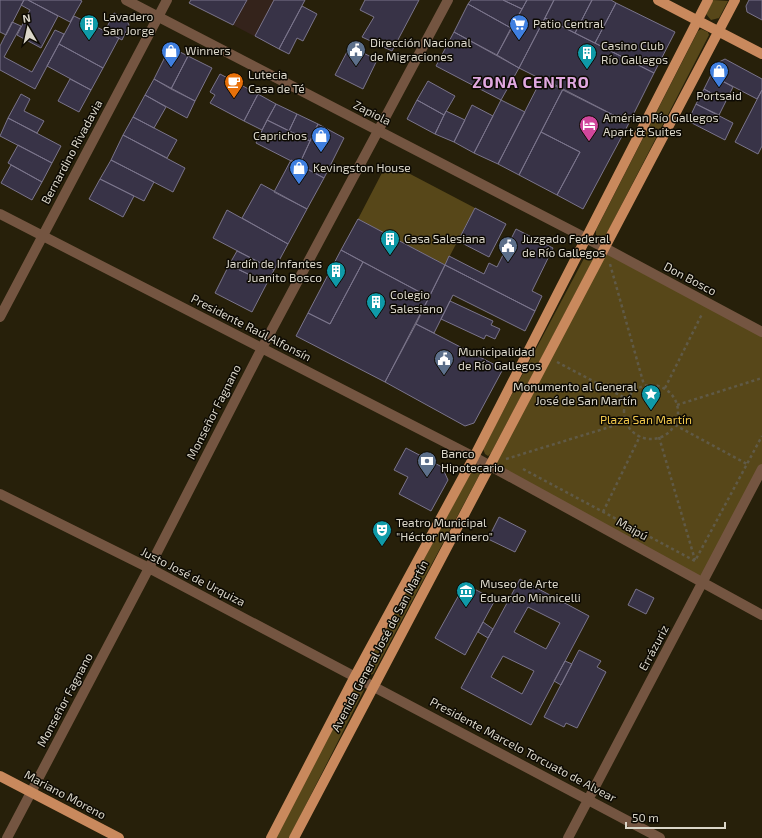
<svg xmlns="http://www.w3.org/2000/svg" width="762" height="838" font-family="'Exo 2',sans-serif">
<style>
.education{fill:#34231b}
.green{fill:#574719}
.building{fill:#383347;stroke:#7a748b;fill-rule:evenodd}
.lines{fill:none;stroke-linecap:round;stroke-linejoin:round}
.path{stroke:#605a47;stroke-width:2.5;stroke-dasharray:3 3;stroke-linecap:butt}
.minor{stroke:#745541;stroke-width:10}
.major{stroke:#c9895d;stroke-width:10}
.labels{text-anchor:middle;stroke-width:3;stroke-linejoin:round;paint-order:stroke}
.poi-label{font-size:12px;fill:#dad6c9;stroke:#0d0a03;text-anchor:start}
.street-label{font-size:12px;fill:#dad6c9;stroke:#0d0a03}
.park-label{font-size:12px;fill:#f0c74c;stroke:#0d0a03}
.district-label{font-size:16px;font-weight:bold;letter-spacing:1px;fill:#e1a8e0;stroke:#0d0a03}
</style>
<rect width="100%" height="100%" fill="#27200a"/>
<path class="education" d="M 247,0 L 305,0 L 279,49 L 233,25 Z"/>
<path class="green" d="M 713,0 L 728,1 L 719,18 L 711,20 L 706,14 Z
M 701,29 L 708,32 L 709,35 L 606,235 L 599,237 L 596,235 L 596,230 L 698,31 Z
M 393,165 L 475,208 L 445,265 L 358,219 L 384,169 Z
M 605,248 L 762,332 L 762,469 L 703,583 L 490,466 Z
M 589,249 L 593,250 L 596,254 L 491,453 L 488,456 L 485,454 L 483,449 Z
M 480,465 L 483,467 L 482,470 L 373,674 L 367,676 L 364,674 L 364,671 L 474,466 Z
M 357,685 L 363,688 L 364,690 L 289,838 L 276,838 L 354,687 Z"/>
<path class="building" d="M 0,0 L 24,0 L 6,35 L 0,32 Z
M 24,0 L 28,0 L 58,16 L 41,48 L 17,35 L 30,10 L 21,5 Z
M 28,0 L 80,0 L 82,1 L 70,22 Z
M 191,0 L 247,0 L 233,25 L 189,3 Z
M 274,0 L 305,0 L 279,49 L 255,36 Z
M 365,0 L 419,0 L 392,51 L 362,37 L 374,17 L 360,10 Z
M 471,0 L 503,0 L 522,9 L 511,28 L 468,4 Z
M 503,0 L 527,0 L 522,9 Z
M 527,0 L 554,0 L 519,68 L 497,55 Z
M 554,0 L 592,0 L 575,33 L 545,18 Z
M 592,0 L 611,0 L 616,3 L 595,43 L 575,33 Z
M 749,0 L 762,0 L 762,20 L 747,12 L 746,6 Z
M 616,3 L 675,32 L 654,73 L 595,43 Z
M 468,4 L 511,28 L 497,55 L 454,32 Z
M 302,6 L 317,14 L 303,41 L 297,38 L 289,54 L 279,49 Z
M 114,13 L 126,19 L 129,25 L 122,40 L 105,31 Z
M 74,16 L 119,38 L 103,68 L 59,44 Z
M 545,18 L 654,73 L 629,123 L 519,68 Z
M 12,22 L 21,26 L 4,57 L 32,72 L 55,30 L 64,34 L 35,89 L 0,70 L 0,46 Z
M 454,32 L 519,68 L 501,100 L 436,66 Z
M 59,44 L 103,68 L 91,90 L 47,66 Z
M 350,46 L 377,60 L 363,89 L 335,75 Z
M 170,47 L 188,56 L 171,89 L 154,79 Z
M 188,56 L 212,68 L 195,101 L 171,89 Z
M 725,59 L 762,79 L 762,90 L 757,99 L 711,75 L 717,63 Z
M 220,74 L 258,94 L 244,121 L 210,103 L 215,95 L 210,92 Z
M 711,75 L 733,87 L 726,101 L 704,89 Z
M 542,78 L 563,89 L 519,175 L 498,164 Z
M 70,79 L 91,90 L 79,112 L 58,101 Z
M 154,79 L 195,101 L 187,118 L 145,95 Z
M 428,81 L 455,96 L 444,115 L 417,100 Z
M 563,89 L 629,123 L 583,209 L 557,195 L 580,152 L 541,132 Z
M 704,89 L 726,101 L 719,115 L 696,104 Z
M 762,90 L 762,146 L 758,154 L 735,142 Z
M 21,94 L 30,99 L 24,111 L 44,121 L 37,133 L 8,118 Z
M 258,94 L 276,104 L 262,130 L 244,121 Z
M 145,95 L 166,107 L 154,128 L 133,117 Z
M 417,100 L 444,115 L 435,134 L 407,119 Z
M 501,100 L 525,112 L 498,164 L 474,153 Z
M 276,104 L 297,114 L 289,131 L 267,120 Z
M 696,104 L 733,123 L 725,140 L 688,121 Z
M 472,105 L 493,116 L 474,153 L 454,142 Z
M 446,111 L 465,120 L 454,142 L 435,134 Z
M 297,114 L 318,124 L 310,141 L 289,131 Z
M 133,117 L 177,140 L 167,158 L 123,135 Z
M 8,118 L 61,146 L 52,163 L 0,136 Z
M 267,120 L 310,141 L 299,165 L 256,143 Z
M 318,124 L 344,138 L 324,178 L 299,165 Z
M 541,132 L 580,152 L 557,195 L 519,175 Z
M 123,135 L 185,168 L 173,192 L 111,160 Z
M 18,145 L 52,163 L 42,182 L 8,163 Z
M 111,160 L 154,182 L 144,201 L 100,179 Z
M 291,160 L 324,178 L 307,209 L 274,192 Z
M 11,165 L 42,182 L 32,200 L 1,183 Z
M 100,179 L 134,196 L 123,217 L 89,199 Z
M 261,184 L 307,209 L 288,244 L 242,218 Z
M 475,208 L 506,224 L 489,257 L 458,241 Z
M 227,210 L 288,244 L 274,270 L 213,238 Z
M 358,219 L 445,265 L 429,297 L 341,250 Z
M 516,229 L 553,248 L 532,291 L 542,296 L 535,311 L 445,265 L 449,256 L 484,274 L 489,263 L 497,267 Z
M 341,250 L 363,262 L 330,324 L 308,313 Z
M 237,251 L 274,270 L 267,283 L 229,265 Z
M 363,262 L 429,297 L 385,382 L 296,336 L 308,313 L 330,324 Z
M 229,265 L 267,283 L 252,312 L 215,293 Z
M 445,265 L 535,311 L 525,331 L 453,295 L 434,333 L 416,324 Z
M 450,301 L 493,321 L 491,325 L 500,329 L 495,339 L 486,335 L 484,339 L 441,319 Z
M 416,324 L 503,369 L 474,423 L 465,426 L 385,382 Z
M 406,448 L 442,467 L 448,480 L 431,511 L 399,494 L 408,477 L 394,470 Z
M 499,517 L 526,531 L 515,552 L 488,539 Z
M 520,579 L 589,616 L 531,725 L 461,688 ZM 528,607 L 560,623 L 546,649 L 514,632 ZM 503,656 L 534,671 L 522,694 L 491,677 Z
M 465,584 L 495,600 L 465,655 L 435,638 Z
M 636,589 L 654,598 L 646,614 L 628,605 Z
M 483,622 L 493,629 L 488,638 L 478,632 Z
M 579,650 L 601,661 L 597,667 L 606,672 L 577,728 L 566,723 L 564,727 L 544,717 Z
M 565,661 L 572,664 L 561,685 L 554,681 Z"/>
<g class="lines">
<path class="path" d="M 610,264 L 644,385
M 557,362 L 627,399
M624 412a27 27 0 1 1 54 0a27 27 0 1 1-54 0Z
M 665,388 L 702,314
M 677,405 L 762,378
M 675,425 L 747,464
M 659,437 L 695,560
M 506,459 L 626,422
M 523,469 L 695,561 L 762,436
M 603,512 L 640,436"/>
<path class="minor" d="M 126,0 L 605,248 L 762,332
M 0,214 L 474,457 L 762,615
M 0,317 L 167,0
M 0,494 L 149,568 L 660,838
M 7,838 L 149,568 L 262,348 L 448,0
M 568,838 L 762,469"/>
<path class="major" d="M 658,0 L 762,54
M 0,776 L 119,838
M 271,838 L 355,676 L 474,457 L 708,0
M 294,838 L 735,0"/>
</g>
<defs>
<g id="building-pin" transform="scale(1)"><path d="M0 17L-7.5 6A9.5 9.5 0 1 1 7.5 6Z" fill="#0f9aa8" stroke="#0d0a03"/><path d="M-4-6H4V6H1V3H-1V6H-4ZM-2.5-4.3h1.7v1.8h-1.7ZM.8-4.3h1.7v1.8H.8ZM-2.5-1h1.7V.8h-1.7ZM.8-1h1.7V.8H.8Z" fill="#fff"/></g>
<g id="supermarket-pin" transform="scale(1)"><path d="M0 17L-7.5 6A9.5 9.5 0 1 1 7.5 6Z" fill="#3f7fe0" stroke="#0d0a03"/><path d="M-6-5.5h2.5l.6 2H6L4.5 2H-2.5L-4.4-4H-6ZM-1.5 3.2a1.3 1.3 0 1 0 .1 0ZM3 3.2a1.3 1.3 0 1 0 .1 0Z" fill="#fff"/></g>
<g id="civic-pin" transform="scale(1)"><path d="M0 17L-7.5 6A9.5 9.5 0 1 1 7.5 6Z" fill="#5c6f8a" stroke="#0d0a03"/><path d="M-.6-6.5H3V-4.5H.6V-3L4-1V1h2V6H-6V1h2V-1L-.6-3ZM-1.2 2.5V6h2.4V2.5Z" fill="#fff"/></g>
<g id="shop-pin" transform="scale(1)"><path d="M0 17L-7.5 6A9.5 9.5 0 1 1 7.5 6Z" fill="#3f7fe0" stroke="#0d0a03"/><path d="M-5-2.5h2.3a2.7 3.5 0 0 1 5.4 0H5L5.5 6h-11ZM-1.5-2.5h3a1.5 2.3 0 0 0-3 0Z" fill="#fff"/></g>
<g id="cafe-pin" transform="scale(1)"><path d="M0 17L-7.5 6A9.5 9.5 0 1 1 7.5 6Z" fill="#e8710a" stroke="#0d0a03"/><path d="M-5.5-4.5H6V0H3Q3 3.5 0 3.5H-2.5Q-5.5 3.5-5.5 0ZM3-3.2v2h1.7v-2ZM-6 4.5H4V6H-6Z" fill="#fff"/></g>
<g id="hotel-pin" transform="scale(1)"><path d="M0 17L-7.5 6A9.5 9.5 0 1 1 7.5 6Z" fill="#d1479c" stroke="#0d0a03"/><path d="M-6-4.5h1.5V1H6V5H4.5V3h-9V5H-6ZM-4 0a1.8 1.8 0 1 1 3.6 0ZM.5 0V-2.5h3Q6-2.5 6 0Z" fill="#fff"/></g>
<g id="sight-pin" transform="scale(1)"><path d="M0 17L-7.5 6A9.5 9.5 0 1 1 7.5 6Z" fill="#0f9aa8" stroke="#0d0a03"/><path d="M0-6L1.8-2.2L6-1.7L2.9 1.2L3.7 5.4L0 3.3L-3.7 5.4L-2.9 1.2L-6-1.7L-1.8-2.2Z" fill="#fff"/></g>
<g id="bank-pin" transform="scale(1)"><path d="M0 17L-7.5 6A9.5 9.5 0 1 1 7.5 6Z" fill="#5c6f8a" stroke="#0d0a03"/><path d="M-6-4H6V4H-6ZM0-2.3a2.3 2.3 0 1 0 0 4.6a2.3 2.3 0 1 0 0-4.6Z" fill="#fff"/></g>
<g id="theatre-pin" transform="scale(1)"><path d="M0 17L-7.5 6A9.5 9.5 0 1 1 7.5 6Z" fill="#0f9aa8" stroke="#0d0a03"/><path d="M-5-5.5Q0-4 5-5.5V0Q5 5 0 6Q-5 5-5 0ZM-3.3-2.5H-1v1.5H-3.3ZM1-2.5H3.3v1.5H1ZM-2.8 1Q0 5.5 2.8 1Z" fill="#fff"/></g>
<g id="museum-pin" transform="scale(1)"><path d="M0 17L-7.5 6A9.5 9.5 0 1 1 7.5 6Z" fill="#0f9aa8" stroke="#0d0a03"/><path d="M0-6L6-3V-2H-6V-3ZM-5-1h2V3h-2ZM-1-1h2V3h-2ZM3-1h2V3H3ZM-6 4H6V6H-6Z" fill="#fff"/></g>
</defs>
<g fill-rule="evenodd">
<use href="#building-pin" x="89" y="24"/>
<use href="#supermarket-pin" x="519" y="24"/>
<use href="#civic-pin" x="356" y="50"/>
<use href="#shop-pin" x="171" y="51"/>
<use href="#building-pin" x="587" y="53"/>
<use href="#shop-pin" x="719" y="71"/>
<use href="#cafe-pin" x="234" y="82"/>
<use href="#hotel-pin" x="589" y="125"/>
<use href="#shop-pin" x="321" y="136"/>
<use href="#shop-pin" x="299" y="168"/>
<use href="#building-pin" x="390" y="239"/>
<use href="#civic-pin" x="508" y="246"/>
<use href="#building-pin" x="336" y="271"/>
<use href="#building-pin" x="376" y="302"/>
<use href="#civic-pin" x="444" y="359"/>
<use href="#sight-pin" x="651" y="394"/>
<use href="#bank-pin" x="427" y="461"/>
<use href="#theatre-pin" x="382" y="530"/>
<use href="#museum-pin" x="466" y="591"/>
</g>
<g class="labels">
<g class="poi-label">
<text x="103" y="21">Lavadero<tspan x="103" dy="14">San Jorge</tspan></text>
<text x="533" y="28">Patio Central</text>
<text x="370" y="47">Dirección Nacional<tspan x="370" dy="14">de Migraciones</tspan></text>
<text x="601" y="50">Casino Club<tspan x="601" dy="14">Río Gallegos</tspan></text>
<text x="185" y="55">Winners</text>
<text x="248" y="79">Lutecia<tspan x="248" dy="14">Casa de Té</tspan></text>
<text x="719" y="100" text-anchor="middle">Portsaid</text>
<text x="603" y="122">Amérian Río Gallegos<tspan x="603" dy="14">Apart &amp; Suites</tspan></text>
<text x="307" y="140" text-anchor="end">Caprichos</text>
<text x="313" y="172">Kevingston House</text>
<text x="404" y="243">Casa Salesiana</text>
<text x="522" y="243">Juzgado Federal<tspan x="522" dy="14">de Río Gallegos</tspan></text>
<text x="322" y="268" text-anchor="end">Jardín de Infantes<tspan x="322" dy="14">Juanito Bosco</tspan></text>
<text x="390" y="299">Colegio<tspan x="390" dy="14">Salesiano</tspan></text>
<text x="458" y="356">Municipalidad<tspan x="458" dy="14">de Río Gallegos</tspan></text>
<text x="637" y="391" text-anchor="end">Monumento al General<tspan x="637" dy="14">José de San Martín</tspan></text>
<text x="441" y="458">Banco<tspan x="441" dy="14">Hipotecario</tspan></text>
<text x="396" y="527">Teatro Municipal<tspan x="396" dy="14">"Héctor Marinero"</tspan></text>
<text x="480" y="588">Museo de Arte<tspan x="480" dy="14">Eduardo Minnicelli</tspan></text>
</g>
<g class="street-label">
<text transform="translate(372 113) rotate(27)" y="4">Zapiola</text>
<text transform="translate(72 152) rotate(-62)" y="4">Bernardino Rivadavia</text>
<text transform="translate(690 279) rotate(28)" y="4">Don Bosco</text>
<text transform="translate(251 328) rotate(27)" y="4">Presidente Raúl Alfonsín</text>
<text transform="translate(214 412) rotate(-63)" y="4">Monseñor Fagnano</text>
<text transform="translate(632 529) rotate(29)" y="4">Maipú</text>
<text transform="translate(193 577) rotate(27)" y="4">Justo José de Urquiza</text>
<text transform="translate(380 646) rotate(-62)" y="4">Avenida General José de San Martín</text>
<text transform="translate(654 648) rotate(-62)" y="4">Errázuriz</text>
<text transform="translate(65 700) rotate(-62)" y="4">Monseñor Fagnano</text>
<text transform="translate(523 750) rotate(28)" y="4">Presidente Marcelo Torcuato de Alvear</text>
<text transform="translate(65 795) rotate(28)" y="4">Mariano Moreno</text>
</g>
<g class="park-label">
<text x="646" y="424">Plaza San Martín</text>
</g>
<g class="district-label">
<text x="531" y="88">ZONA CENTRO</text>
</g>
</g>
<g transform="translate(28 28) rotate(351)" stroke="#0d0a03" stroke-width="3" paint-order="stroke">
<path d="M0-3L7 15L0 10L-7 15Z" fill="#dad6c9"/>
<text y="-6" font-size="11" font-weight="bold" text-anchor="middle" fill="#dad6c9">N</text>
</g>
<path d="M626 822v6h99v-6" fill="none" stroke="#dad6c9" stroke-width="2"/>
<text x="632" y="822" font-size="12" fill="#dad6c9" stroke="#0d0a03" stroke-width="3" paint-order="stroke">50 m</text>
</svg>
